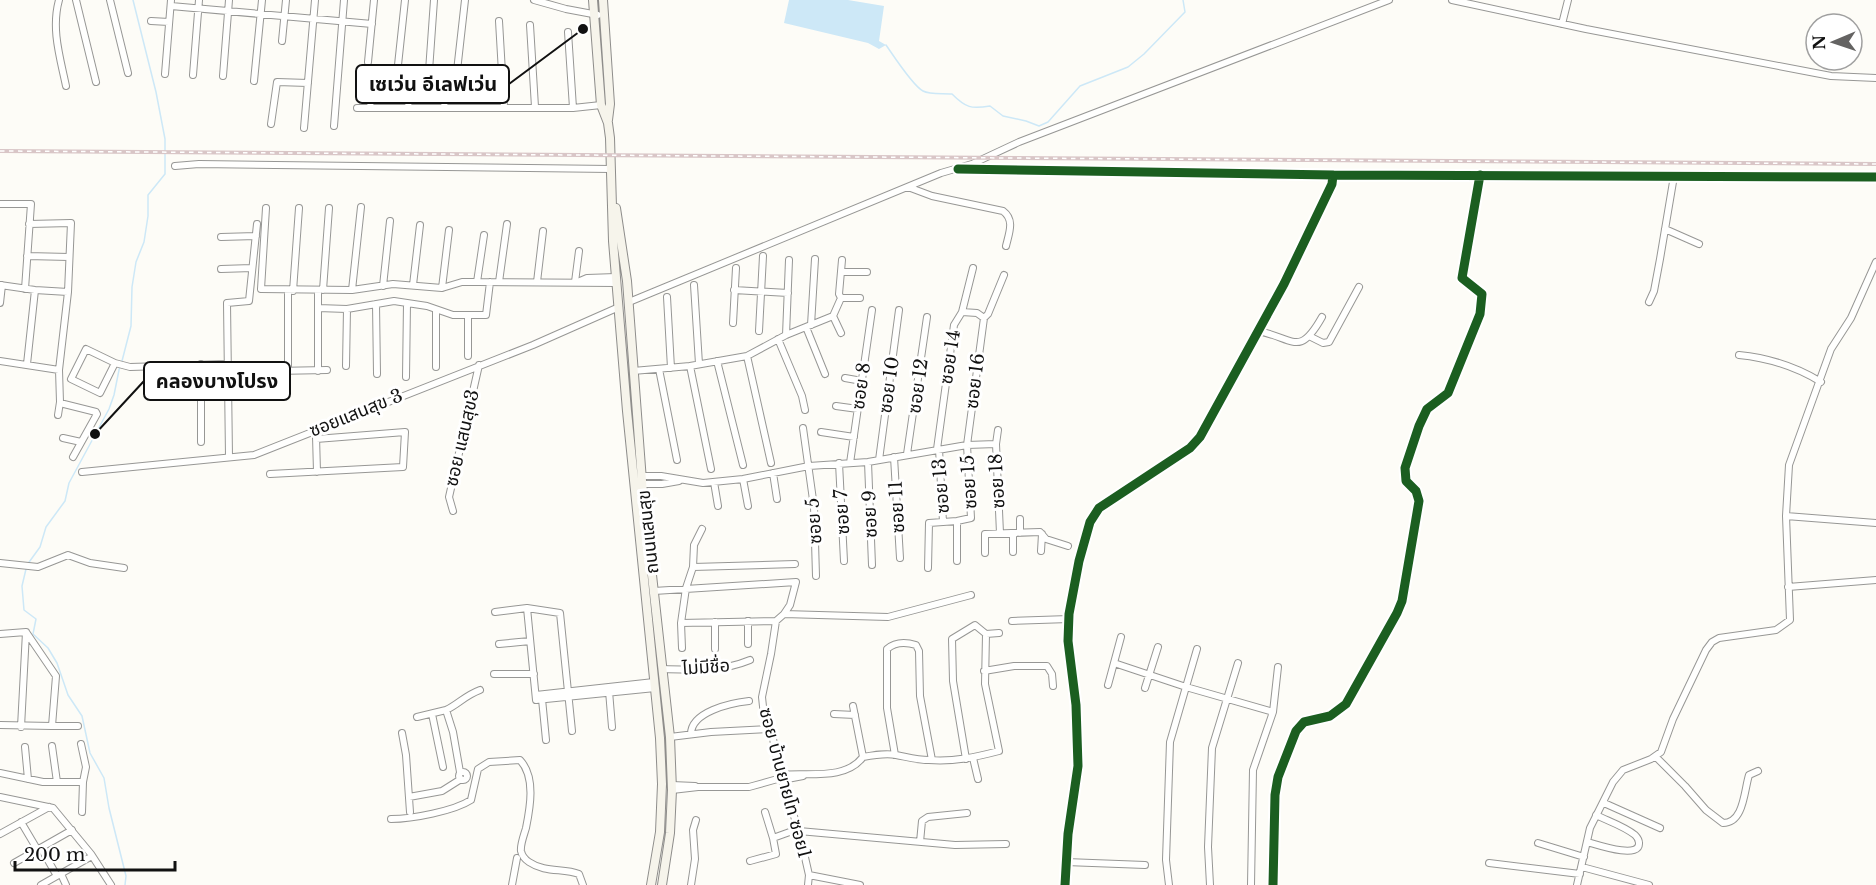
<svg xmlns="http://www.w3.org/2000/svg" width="1876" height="885" font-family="'Libre Baskerville','Noto Sans Thai',serif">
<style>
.water{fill:#cde8f7}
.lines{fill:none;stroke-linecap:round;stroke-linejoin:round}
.stream{stroke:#cde8f7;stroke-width:1.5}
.street-casing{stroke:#979795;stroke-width:8}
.secondary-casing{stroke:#8e8d8b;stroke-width:10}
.street{stroke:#fffffe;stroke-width:6}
.secondary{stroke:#f6f4eb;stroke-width:8}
.rail-casing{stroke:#d9c6c7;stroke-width:4}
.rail{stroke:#fff;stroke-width:1.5;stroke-dasharray:4.5;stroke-linecap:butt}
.cycleway-casing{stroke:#fff;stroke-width:13}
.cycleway{stroke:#1b5e20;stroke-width:9}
.labels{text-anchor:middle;stroke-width:6;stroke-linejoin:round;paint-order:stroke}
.street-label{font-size:18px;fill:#111;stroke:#fff}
.leader{fill:none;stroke:#111;stroke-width:2}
.callout-dot{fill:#111;stroke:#fff;stroke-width:2}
.callout{fill:#fff;stroke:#111;stroke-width:2}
.callout-label{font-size:20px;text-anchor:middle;font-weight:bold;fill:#111}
</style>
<rect width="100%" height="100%" fill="#fdfcf7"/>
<path class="water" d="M 789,0 L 848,0 L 884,6 L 879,41 L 886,45 L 879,49 L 868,43 L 784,23 Z"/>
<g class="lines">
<path class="stream" d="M 886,45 C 893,55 913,86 923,91 C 930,95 944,93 952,94 C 966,108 971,109 990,106 L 1003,116 L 1026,121 L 1039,126 L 1048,122 L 1080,86 L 1128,67 L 1144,54 L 1185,12 L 1183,0
M 122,361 L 131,326 L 132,287 L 136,262 L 144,242 L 148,216 L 148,195 L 165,174 L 165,139 L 156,92 L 133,0
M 27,565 L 40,547 L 46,527 L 65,501 L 69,483 L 109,409 L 114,395 L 120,365
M 26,569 L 22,586 L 24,610 L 36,619 L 33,634 L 48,648 L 57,663 L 68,695 L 82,716 L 90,753 L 104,778 L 109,808 L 126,876 L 125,885"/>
<g class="street-casing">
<path id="street" d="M 59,0 C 51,29 60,57 66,86
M 76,0 L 96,82
M 110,0 L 128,73
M 534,0 L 566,9 L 598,15
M 1452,0 L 1586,29 L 1831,76 L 1876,78
M 171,6 L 372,24
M 151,21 L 169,22
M 499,21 L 504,107
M 1562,24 L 1568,0
M 530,25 L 535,107
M 568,32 L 573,108
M 282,41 L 286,0
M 368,62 L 374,0
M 398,65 L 405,0
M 429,71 L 434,0
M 457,71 L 465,0
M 165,74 L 171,0
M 193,75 L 199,0
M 223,76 L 229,0
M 254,81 L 262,0
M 357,108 L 573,108 L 601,105
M 370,108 L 374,72
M 408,108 L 411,77
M 444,108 L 447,79
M 271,124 L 277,82 L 308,83
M 334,126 L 344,0
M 304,128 L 315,0
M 175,166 L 199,164 L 611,169
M 958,169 L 1333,175 L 1876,177
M 908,187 L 932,196 L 1003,211 C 1015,220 1009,233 1006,246
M 0,204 L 31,204 L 25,289
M 266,208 L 261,289 L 352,290 L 393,284 L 442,288 L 462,282 L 477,282 L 617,283
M 29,224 L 71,223 L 68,292 L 59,370 L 60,402 L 64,404 L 96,412 L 97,414 L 73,457
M 1665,229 L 1699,244
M 221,237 L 256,236
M 27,256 L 69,257
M 221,269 L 252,268
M 841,272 L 867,272
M 580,281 L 587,278 L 616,277
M 477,282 L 484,235
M 499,282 L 507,224
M 537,282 L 543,231
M 575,282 L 579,251
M 0,285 L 35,290 L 68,292
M 413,285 L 420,225
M 694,285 L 699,364
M 383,286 L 390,221
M 442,288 L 449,230
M 323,290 L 329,208
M 352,290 L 361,207
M 734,290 L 788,293
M 293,291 L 299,208
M 667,297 L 671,368
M 841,298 L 860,298
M 629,302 L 941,173 L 972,164 L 1019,142 L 1389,0
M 1649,302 L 1654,291 L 1660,259 L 1674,176
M 0,303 L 2,285
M 376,304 L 377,374
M 318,308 L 347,309 L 394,301 L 427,306 L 453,315 L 486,315 L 490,282
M 833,316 L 841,333
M 984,318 L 988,314 L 1004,275
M 733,323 L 736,268
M 811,325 L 815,259
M 806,327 L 825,374
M 759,331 L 763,256
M 1258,331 C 1294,338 1299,358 1322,317
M 786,335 L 789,260
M 1311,337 L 1323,343 L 1329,342 L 1359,287
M 778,339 L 802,396 L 805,410
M 86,349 L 115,363 L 100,393 L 71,379 Z
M 1739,355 C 1769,358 1795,366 1821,382
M 468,356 L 468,316
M 747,356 L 771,463
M 0,361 L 59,370
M 717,361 L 743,465
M 115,363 L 130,367 L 227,364
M 27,364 L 35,290
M 346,366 L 347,309
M 690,366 L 711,469
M 436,367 L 436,311
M 659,369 L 677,460
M 275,371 L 327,370
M 288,371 L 288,291
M 318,371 L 318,290
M 633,371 L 690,366 L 747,356 L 786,335 L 833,316 L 841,298 L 839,294 L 842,260
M 406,377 L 407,303
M 845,378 L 862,381
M 836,406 L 858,409
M 58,415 L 60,402
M 803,428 L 814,507 L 816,576
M 998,430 L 996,444 L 1000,533
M 821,432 L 854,437
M 316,436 L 317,472
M 63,438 L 81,442
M 201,442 L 201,364
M 937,449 L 954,325 L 962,312 L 973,268
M 939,449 L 943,522
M 907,454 L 927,317
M 229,457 L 227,303 L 249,301 L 257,224
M 894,457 L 900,558
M 879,460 L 899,310
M 868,462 L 872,565
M 839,463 L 844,561
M 850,463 L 872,310
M 82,472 L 254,455 L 533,345 L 619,307
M 773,473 L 777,499
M 270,474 L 403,467 L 405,432 L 316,439
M 642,476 L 661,476 L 703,483 L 743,479 L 809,466 L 868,462 L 967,445 L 996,444
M 743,479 L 748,506
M 714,482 L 718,506
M 643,484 L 662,484 L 679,481
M 453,511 L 449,497 L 479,365
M 1786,516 L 1876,523
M 1020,533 L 1020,519
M 1041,551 L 1042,534
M 1013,552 L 1013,533
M 985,553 L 985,534 L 1040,532 L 1046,539 L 1068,546
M 957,561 L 957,521
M 0,563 L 38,567 L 68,555 L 90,563 L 124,568
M 693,567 L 795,564
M 928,568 L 929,523 L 957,521 L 971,518 L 967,445 L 984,318 L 977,313 L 962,312
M 1788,587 L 1876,580
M 654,591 L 796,582 L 790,605 L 784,614
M 527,608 L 536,700 L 655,688
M 495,612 L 527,608 L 560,613 L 572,731
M 776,621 L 771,654 L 762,697 L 764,716 L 771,729 L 781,778 L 799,831 L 809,875 L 808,885
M 1012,621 L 1069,619
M 715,622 L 715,649
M 681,623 L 776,621 L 784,614 L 888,617 L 971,595
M 0,634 L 26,632 L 56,676 L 52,726 L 0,725
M 499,644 L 530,641
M 748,644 L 748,621
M 682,648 L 681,623 L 686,588 L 693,567 L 694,545 L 702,529
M 1114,663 L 1186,687 L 1273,712
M 662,669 C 693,670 721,672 750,660
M 984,671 L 1014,666 L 1047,666 L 1052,674 L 1053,686
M 494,674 L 534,674
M 1108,685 L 1121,637
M 1145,688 L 1158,647
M 609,691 L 612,727
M 536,695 L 654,682
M 542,699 L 546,740
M 853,706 L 863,757
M 432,714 L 443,767
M 834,714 L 855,715
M 417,717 L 446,710
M 52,726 L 78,726
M 21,727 L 26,632
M 402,733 L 406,755 L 410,812
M 691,734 C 691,712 730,703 749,701
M 670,737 L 711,732 L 771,729
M 81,744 L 86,767 L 83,782 L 82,812
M 52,746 L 57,782
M 25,747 L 28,779
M 895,755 L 887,708 L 887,649 C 895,642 906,642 916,645 L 919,651 L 920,696 L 932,760
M 1656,757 L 1685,786 L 1706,810 L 1723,823 C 1744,823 1744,791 1749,775 L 1758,771
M 973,758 L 978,779
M 966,759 L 953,681 L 952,639 L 975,625 L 986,634 L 999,633
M459 776a4 4 0 1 1 8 0a4 4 0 1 1-8 0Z
M 460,772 L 453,732 L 446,710 C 459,704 464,696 480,690
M 0,773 L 43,782 L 83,782
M 781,775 C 807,772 845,781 863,757 C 874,755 885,753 896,755 C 907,757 917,760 929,760 C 954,762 976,757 999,751 L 985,684 L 986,634
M 782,780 L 803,776
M 672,785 L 695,786
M 672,790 L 698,787 L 749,787 L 781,778
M 0,797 L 53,808 L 91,854 L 111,885
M 409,797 L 442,791 L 461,779
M 1604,803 L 1660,828
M 765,812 L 773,838 L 798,829
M 391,819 C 412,819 454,811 471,800 L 478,769 L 489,762 L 520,760 C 536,777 530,808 526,828 C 524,835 520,845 521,851 C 522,856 526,860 529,862 C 545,873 563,868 579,874 L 583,885
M 21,822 L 37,849
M 799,831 L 955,845 L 1006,844
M 0,834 L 49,807
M 920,842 L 922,821 L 928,817 L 967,813
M 1587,842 C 1595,844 1640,860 1639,843 C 1639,840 1636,836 1635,835 C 1624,826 1608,821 1596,815
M 1538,843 L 1584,857
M 41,848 L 57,876
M 750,861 L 776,854 L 773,838
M 1066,862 L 1145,865
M 14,863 L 72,830
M 1489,863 L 1580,874
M 1582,867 L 1649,885
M 61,874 L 66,885
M 809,875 L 860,885
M 41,885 L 92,856
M 512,885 L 517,858
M 691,885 L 695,859 L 693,830 L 696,820
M 1065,885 L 1068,834 L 1078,766 L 1076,705 L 1068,641 L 1069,614 L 1079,561 L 1090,522 L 1099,508 L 1190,448 L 1200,437 L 1284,284 L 1332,184 L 1333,175
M 1169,885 L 1166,860 L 1170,742 L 1197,649
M 1210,885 L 1208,847 L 1212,748 L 1238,663
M 1251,885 L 1253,770 L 1273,712 L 1278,667
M 1273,885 L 1275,795 L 1278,777 L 1296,731 L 1304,722 L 1330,716 L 1346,704 L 1397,613 L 1402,601 L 1419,501 L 1416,491 L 1406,481 L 1405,468 L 1419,426 L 1427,409 L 1448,393 L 1480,314 L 1482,294 L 1462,278 L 1480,175
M 1577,885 L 1590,828 L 1613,782 L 1623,770 L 1651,759 L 1661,752 L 1673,719 L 1706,650 L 1712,642 L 1719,638 L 1776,630 L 1790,620 L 1786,516 L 1789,465 L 1831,349 L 1851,318 L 1876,262"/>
</g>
<g class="secondary-casing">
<path id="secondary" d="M 593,0 L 601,105 L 608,123 L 610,138 L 613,241 L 627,411 L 660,738 L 662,784 L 660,832 L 651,885
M 603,0 L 610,104 L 608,120
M 616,208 L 627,281 L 643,494 L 670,737 L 672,790 L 670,833 L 662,885"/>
</g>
<use href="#street" class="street"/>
<use href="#secondary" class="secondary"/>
<g class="rail-casing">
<path id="rail" d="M 0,151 L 1876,164"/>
</g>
<use href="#rail" class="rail"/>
<g class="cycleway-casing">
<path id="cycleway" d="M 958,169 L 1333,175 L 1876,177
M 1065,885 L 1068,834 L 1078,766 L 1076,705 L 1068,641 L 1069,614 L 1079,561 L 1090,522 L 1099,508 L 1190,448 L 1200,437 L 1284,284 L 1332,184 L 1333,175
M 1273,885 L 1275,795 L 1278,777 L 1296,731 L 1304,722 L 1330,716 L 1346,704 L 1397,613 L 1402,601 L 1419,501 L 1416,491 L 1406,481 L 1405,468 L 1419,426 L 1427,409 L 1448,393 L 1480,314 L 1482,294 L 1462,278 L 1480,175"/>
</g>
<use href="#cycleway" class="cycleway"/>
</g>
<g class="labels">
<g class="street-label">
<text transform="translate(950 357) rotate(-81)" y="6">ซอย 14</text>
<text transform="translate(975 381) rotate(-83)" y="6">ซอย 16</text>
<text transform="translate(889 385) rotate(-82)" y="6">ซอย 10</text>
<text transform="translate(861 386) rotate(-82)" y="6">ซอย 8</text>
<text transform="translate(918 386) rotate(-82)" y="6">ซอย 12</text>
<text transform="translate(356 413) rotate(-22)" y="6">ซอยแสนสุข 3</text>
<text transform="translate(462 438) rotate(-77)" y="6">ซอย แสนสุข3</text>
<text transform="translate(997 481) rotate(-93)" y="6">ซอย 18</text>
<text transform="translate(969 482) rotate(-93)" y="6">ซอย 15</text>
<text transform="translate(941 486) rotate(-94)" y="6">ซอย 13</text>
<text transform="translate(897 507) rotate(-93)" y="6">ซอย 11</text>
<text transform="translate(842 512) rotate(-93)" y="6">ซอย 7</text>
<text transform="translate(870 514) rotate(-92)" y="6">ซอย 9</text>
<text transform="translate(814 521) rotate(-94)" y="6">ซอย 5</text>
<text transform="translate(648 532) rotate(-96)" y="6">ถนนแสนสุข</text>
<text transform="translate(706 667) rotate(-4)" y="6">ไม่มีชื่อ</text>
<text transform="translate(785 783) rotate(75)" y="6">ซอย บ้านยายโท ซอย1</text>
</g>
</g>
<path class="leader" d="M583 29L509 84M95 434L144 381"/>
<g class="callout-dot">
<circle cx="583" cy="29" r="6"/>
<circle cx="95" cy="434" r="6"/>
</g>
<g class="callout">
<rect x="356" y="65" width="153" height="38" rx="6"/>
<rect x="144" y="362" width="146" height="38" rx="6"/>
</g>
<g class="callout-label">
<text x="433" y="91">เซเว่น อีเลฟเว่น</text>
<text x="217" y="388">คลองบางโปรง</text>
</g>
<g transform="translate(1834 42) rotate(268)"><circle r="28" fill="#ffffff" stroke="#a0a0a0" stroke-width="1.5"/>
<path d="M0-4.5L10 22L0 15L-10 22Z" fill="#646362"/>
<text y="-9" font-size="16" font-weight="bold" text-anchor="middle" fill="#111111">N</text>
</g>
<path d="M15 861v9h160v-9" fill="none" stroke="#111111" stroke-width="3"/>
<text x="24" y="861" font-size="18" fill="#111111" stroke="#ffffff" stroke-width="4.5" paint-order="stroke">200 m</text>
</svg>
